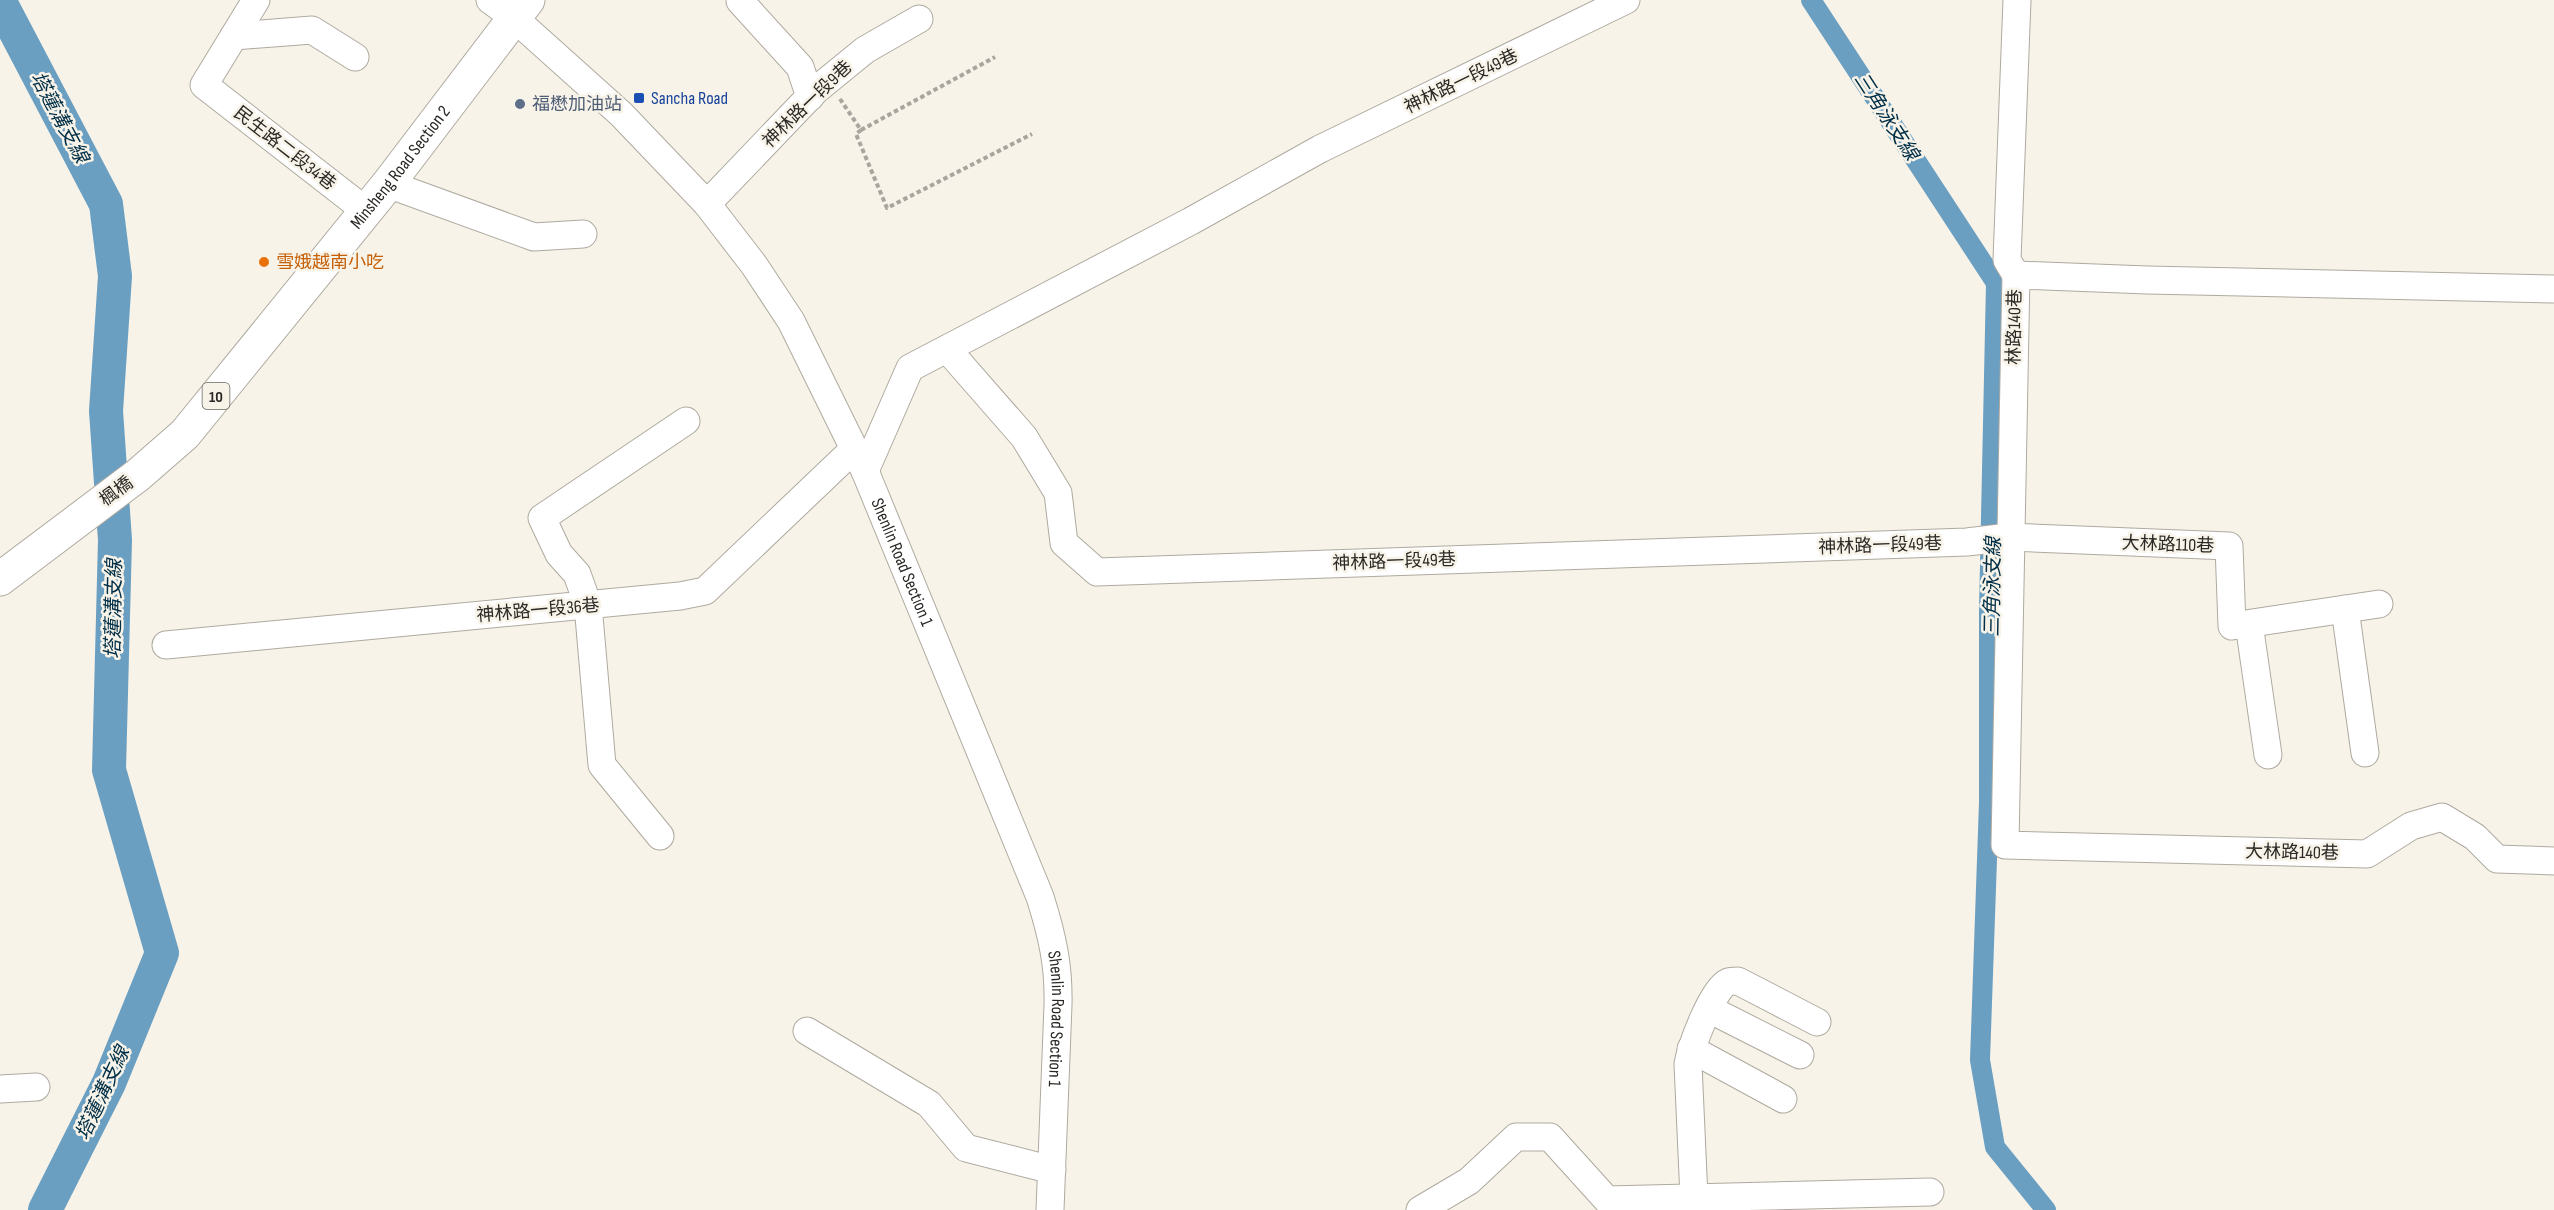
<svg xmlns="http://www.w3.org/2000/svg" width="2554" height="1210" font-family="'Sofia Sans Condensed','Noto Sans TC',sans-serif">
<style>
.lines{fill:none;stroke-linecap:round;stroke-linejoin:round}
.canal{stroke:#6a9fc1;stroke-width:20}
.river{stroke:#6a9fc1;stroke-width:34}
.minor-casing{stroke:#afaaa0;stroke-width:29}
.major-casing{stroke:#afaaa0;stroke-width:35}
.path{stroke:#a9a59e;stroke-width:4;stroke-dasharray:4.5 3;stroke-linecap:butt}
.minor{stroke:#fff;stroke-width:27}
.major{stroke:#fff;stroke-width:33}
.transit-dot{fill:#1a4fb4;stroke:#f8f3e9;stroke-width:2}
.service-dot{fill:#5c6f8a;stroke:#f8f3e9;stroke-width:2}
.food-dot{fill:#e8710a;stroke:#f8f3e9;stroke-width:2}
.labels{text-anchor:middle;stroke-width:5;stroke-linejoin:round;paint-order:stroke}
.shield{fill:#f8f3e9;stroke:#68655f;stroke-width:1.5}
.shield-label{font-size:16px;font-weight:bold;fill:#2a2824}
.street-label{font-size:18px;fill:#2a2824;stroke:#f8f3e9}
.transit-label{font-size:18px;fill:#164399;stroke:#f8f3e9;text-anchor:start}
.service-label{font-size:18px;fill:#4e5e75;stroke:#f8f3e9;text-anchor:start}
.food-label{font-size:18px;fill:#c56008;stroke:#f8f3e9;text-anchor:start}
.water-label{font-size:20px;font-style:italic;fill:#012f47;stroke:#f8f3e9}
</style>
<rect width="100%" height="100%" fill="#f8f3e9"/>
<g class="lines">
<path class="canal" d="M 1811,0 L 1996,283 L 1989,611 L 1989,802 L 1980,1060 L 1995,1147 L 2046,1210"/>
<path class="river" d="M 0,2 L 106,204 L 115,276 L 106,411 L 115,540 L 109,770 L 162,953 L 109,1083 L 45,1210"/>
<g class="minor-casing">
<g id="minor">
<path d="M 256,0 L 204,85 L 366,211"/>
<path id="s1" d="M 490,0 L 514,18 L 621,114 L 707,204 L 754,265 L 791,321 L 865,471 L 1040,897 C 1052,935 1059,965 1058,1005 L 1050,1210"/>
<path d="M 740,1 L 800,67 L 810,97"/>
<path d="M 234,36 L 312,30 L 355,57"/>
<path d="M 388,184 L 534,237 L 583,234"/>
<path d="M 707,204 L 816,90 L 865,50 L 919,19"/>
<path d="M 2016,275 L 2007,260 L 2017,0"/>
<path d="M 2554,289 L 2147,280 L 2016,275 L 2005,845 L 2367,854 L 2411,826 L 2442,817 L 2475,837 L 2497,859 L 2554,861"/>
<path d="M 947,349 L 1024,437 L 1058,493 L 1064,543 L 1097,572 L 1967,542 L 2009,537 L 2229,546 L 2232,626 L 2379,604"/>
<path d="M 865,471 L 910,368 L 1191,221 L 1320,149 L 1626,0"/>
<path d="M 2345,609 L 2365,753"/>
<path d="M 2249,624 L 2268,755"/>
<path d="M 166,645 L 680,596 L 705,591 L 854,449"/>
<path d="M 660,836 L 602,765 L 588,605 L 577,574 L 559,554 L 542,518 L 686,421"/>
<path d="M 1709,1009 L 1800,1055"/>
<path d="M 807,1031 L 929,1104 L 966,1148 L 1052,1170"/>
<path d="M 1691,1049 L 1783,1099"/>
<path d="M 0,1089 L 36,1087"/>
<path d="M 1694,1198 L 1688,1064 C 1691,1047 1712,989 1728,982 C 1731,981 1735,981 1738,981 L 1817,1022"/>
<path d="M 1420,1210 L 1469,1181 L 1516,1137 L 1550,1137 L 1607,1200 L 1930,1192"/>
</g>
</g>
<g class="major-casing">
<g id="major">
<path id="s2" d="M 0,579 L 138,475 L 185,434 L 388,184 L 528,0"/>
</g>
</g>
<path class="path" d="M 840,99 L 861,130 L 995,57
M 861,130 L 856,134 L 887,208 L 1032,134"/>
<use href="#minor" class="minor"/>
<use href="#major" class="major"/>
</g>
<rect class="transit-dot" x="633" y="92" width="12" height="12" rx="3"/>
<circle class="service-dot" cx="520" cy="104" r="6"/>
<circle class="food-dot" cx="264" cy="262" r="6"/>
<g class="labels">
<rect class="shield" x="202.5" y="383" width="27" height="26" rx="4.5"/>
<g class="shield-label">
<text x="216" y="402">10</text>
</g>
<g class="street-label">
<text transform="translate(1461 81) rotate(-26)" y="6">神林路一段49巷</text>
<text transform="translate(807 104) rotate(-44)" y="6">神林路一段9巷</text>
<text transform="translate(285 148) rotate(38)" y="6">民生路二段34巷</text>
<text dy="6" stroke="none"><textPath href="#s2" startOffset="578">Minsheng Road Section 2</textPath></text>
<text transform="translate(2014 327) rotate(-89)" y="6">林路140巷</text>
<text transform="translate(116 491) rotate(-36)" y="6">楓橋</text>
<text transform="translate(2168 544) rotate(2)" y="6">大林路110巷</text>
<text transform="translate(1880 545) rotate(-2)" y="6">神林路一段49巷</text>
<text transform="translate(1394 561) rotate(-2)" y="6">神林路一段49巷</text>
<text dy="6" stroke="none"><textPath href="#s1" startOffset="708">Shenlin Road Section 1</textPath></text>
<text transform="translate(538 610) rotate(-5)" y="6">神林路一段36巷</text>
<text transform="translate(2292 852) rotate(1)" y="6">大林路140巷</text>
<text dy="6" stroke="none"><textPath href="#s1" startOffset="1194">Shenlin Road Section 1</textPath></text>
</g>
<g class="transit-label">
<text x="651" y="104">Sancha Road</text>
</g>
<g class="service-label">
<text x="532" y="110">福懋加油站</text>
</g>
<g class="food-label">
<text x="276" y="268">雪娥越南小吃</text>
</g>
<g class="water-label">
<text transform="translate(1887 116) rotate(57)" y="7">三角泳支線</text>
<text transform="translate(60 117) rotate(62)" y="7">塔蓮溝支線</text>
<text transform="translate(1992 587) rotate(-89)" y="7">三角泳支線</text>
<text transform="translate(113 609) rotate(-89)" y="7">塔蓮溝支線</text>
<text transform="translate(102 1093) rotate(-65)" y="7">塔蓮溝支線</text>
</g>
</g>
</svg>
